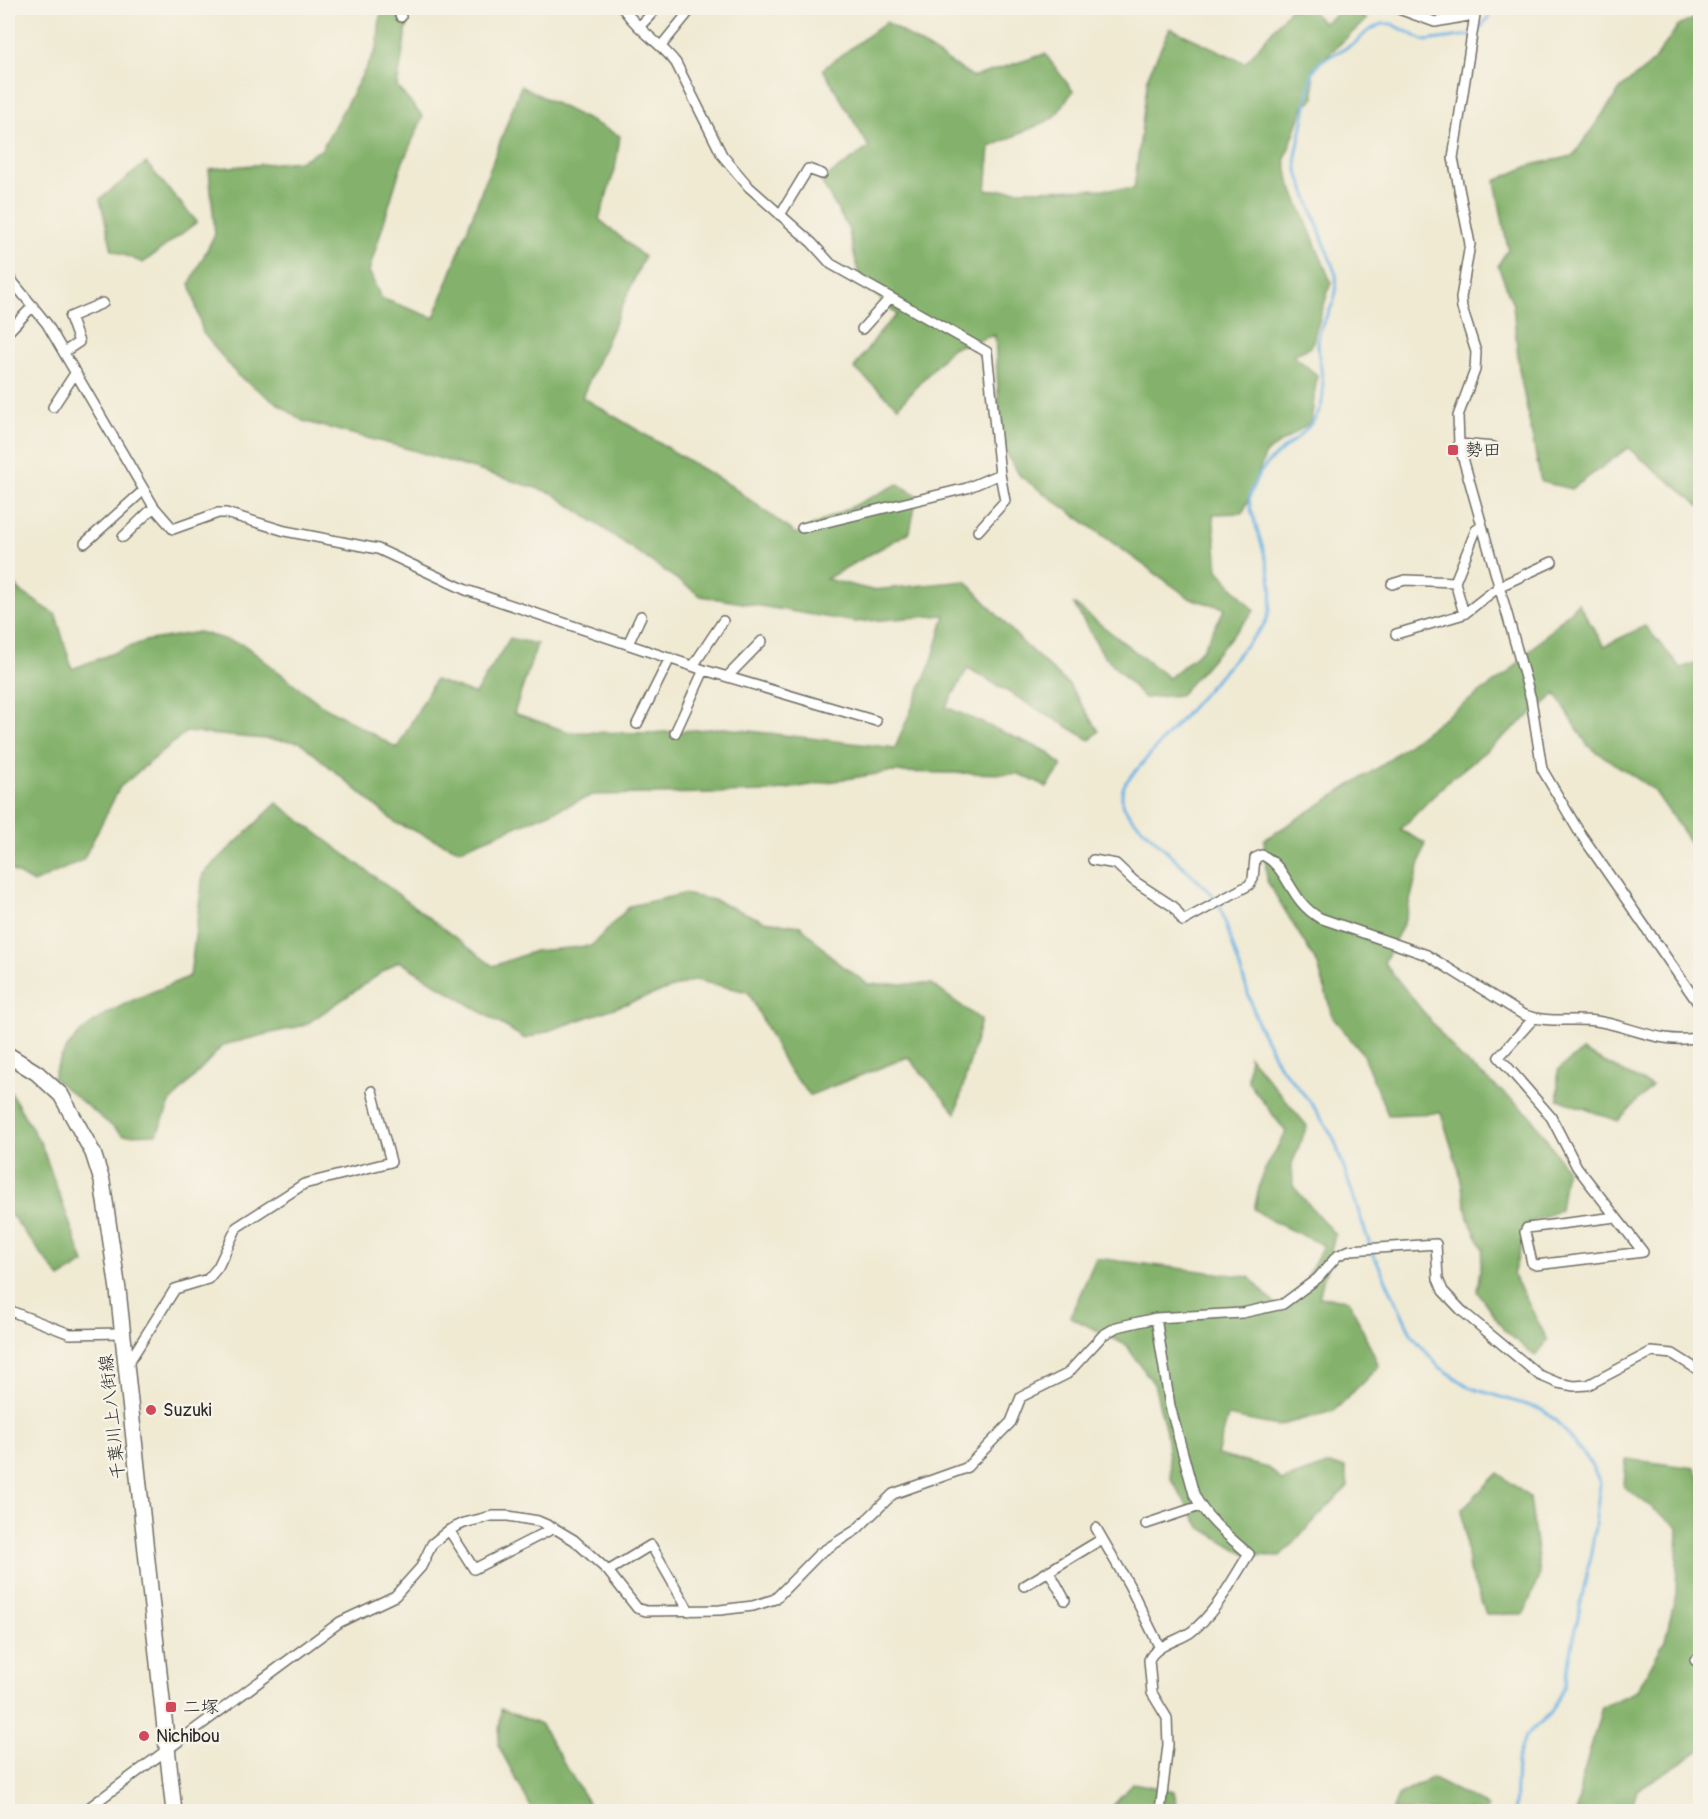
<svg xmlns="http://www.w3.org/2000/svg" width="1708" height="1819" font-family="Pangolin,'Klee One',sans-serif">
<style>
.forest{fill:#84b26c;stroke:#586e4c;stroke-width:1.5}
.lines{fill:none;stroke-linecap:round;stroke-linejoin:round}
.stream{stroke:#6eb3e4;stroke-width:3}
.street-casing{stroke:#706e66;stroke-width:12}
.primary-casing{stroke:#706e66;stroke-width:18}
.street{stroke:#fff;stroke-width:9}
.primary{stroke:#fff;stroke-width:15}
.poi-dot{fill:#d1495b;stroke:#f7f3e8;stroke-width:2}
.labels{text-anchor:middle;stroke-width:5;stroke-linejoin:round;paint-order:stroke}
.poi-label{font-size:18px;fill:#2b2b2b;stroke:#f7f3e8;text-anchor:start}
.street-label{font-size:18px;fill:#2b2b2b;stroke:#f7f3e8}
</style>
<rect width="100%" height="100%" fill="#f7f3e8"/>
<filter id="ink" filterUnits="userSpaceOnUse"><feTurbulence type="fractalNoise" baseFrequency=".0167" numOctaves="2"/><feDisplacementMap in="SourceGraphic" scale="12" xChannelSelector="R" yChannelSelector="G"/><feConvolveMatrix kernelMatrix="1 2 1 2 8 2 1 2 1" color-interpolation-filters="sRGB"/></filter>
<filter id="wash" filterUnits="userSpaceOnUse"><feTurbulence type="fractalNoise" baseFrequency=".008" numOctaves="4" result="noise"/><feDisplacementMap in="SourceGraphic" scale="24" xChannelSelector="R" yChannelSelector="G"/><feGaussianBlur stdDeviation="1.35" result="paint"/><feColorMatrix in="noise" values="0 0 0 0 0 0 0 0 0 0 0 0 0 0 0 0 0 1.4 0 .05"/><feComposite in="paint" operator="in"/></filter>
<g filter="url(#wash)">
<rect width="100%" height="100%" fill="#f0ead3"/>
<path class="forest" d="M 381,8 L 410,8 L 397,87 L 423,117 L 401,166 L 369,271 L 381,298 L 434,318 L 521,86 L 620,136 L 615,169 L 599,219 L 644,257 L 582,397 L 731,486 L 796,534 L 898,484 L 917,495 L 910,532 L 826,579 L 872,590 L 966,581 L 1024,644 L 1069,685 L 1099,731 L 1090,740 L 968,668 L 946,707 L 1048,752 L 1062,766 L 1047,787 L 1019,774 L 888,772 L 769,792 L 593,795 L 459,850 L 396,823 L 300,742 L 186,732 L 120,787 L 83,860 L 33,883 L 8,868 L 8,572 L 19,590 L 56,615 L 72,669 L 145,641 L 199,632 L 244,645 L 320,704 L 397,748 L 435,680 L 475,694 L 510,638 L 537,644 L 514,713 L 569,732 L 651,733 L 724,728 L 895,748 L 933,658 L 945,615 L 855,622 L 701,596 L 552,493 L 409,449 L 303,421 L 238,376 L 203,333 L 190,283 L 215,234 L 209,169 L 300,161 L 321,150 L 377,48 Z
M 1291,8 L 1309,8 L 1323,23 L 1347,8 L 1367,19 L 1313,69 L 1314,98 L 1304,106 L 1285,159 L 1289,181 L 1331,282 L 1311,347 L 1293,355 L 1317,375 L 1311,422 L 1266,453 L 1243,513 L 1213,514 L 1218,570 L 1254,611 L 1180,695 L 1144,698 L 1103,654 L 1073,603 L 1169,678 L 1203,649 L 1225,608 L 1191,599 L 1020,476 L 1001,446 L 995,335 L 952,348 L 898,407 L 854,368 L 883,328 L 897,315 L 860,279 L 848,228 L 821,181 L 869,147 L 823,69 L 886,22 L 973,77 L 1045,54 L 1073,91 L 1054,118 L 990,147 L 986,190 L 1134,189 L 1148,76 L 1170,28 L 1245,63 Z
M 1700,16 L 1700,506 L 1628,448 L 1572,489 L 1541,482 L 1519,369 L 1513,305 L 1498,265 L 1508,249 L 1495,181 L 1531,165 L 1573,156 L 1621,88 L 1653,62 L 1678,26 Z
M 146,163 L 197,222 L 143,263 L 112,250 L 100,199 Z
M 1578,603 L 1604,646 L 1645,626 L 1681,668 L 1700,661 L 1700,857 L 1654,790 L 1588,746 L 1556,694 L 1445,784 L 1400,830 L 1425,843 L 1405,920 L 1384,963 L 1459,1056 L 1530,1115 L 1566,1169 L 1560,1210 L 1529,1223 L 1513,1274 L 1548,1341 L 1535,1356 L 1504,1330 L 1477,1291 L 1483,1249 L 1468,1218 L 1459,1171 L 1441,1113 L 1388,1115 L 1362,1053 L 1333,1018 L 1318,965 L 1267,881 L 1264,840 L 1376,769 L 1439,721 L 1507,674 Z
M 277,803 L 493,966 L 535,951 L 591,946 L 630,906 L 683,894 L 714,900 L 764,921 L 801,926 L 837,962 L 868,984 L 931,984 L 981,1020 L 956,1113 L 908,1057 L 810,1095 L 787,1068 L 748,992 L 695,980 L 525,1039 L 399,961 L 305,1025 L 223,1045 L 170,1103 L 157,1134 L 123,1135 L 53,1078 C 69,1017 139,999 190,976 L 203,874 Z
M 1582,1051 L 1652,1086 L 1618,1121 L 1558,1099 L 1558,1070 Z
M 1249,1056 L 1307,1126 L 1292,1164 L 1293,1186 L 1335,1235 L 1319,1297 L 1349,1300 L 1379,1366 L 1334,1411 L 1277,1426 L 1228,1416 L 1217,1455 L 1269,1468 L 1282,1481 L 1327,1465 L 1345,1467 L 1348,1486 L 1280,1556 L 1246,1555 L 1200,1527 L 1171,1479 L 1166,1431 L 1154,1384 L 1126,1345 L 1070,1317 L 1096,1258 L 1249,1277 L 1282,1312 L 1306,1280 L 1323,1245 L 1272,1221 L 1254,1209 L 1262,1175 L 1286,1132 L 1248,1082 Z
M 8,1088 L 41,1144 L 84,1263 L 60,1278 L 8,1211 Z
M 1626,1459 L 1695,1468 L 1700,1478 L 1700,1750 L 1637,1790 L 1630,1811 L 1577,1812 L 1581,1783 L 1602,1707 L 1637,1691 L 1665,1640 L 1676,1594 L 1678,1527 L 1624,1487 Z
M 1498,1473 L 1530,1498 L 1540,1574 L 1524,1614 L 1486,1614 L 1469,1571 L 1462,1509 Z
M 501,1709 L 541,1725 L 593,1811 L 533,1811 L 498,1745 Z
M 1431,1778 L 1487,1806 L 1486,1811 L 1392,1811 L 1398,1796 Z
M 1133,1783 L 1174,1791 L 1178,1811 L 1106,1812 Z"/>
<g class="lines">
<path class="stream" d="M 1495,8 L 1476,34 L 1425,41 L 1392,24 L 1381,24 L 1368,31 L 1355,43 L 1321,61 L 1313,71 L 1296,156 L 1297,170 L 1336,275 C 1340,309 1320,316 1318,340 C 1317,363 1330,391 1318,413 C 1300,447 1261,452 1250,496 C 1248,504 1252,512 1254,519 C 1263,553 1282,591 1264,625 L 1126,782 C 1119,794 1121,805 1130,816 L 1212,894 L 1220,906 L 1258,1024 L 1279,1065 L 1312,1104 L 1334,1139 L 1372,1251 L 1412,1335 L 1438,1366 L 1471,1388 L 1543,1410 L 1557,1422 L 1590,1462 L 1600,1483 L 1593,1542 L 1564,1688 L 1550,1714 L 1525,1736 L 1517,1761 L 1515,1812"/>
</g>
</g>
<g filter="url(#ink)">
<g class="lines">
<g class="street-casing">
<path id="street" d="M 397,8 L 401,17
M 623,8 C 637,30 660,42 676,63 L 722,155 L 749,187 L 812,243 L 831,264 L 987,352 L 1000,474
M 1396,8 L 1435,22 L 1474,15
M 1476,8 L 1453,158 L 1470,244 L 1461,298 L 1462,308 L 1476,352 L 1475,370 L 1458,416 L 1459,444 L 1531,699 L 1542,769 L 1578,830 L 1700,1006
M 639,27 L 657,8
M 661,46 L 692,8
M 780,215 L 808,169 L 822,174
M 8,276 L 47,324 L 154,507 L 173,529 L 218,513 L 226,513 L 285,531 L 378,549 L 466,590 L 704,670 L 876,721
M 862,329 L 890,298
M 8,332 L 33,306
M 64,352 L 79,342 L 70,317 L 103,303
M 53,407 L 76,372
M 1459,444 L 1494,447
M 802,528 L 967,488 L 1000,474 L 1005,501 L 978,531
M 123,537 L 154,507
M 85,543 L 144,490
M 1392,584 L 1405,580 L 1455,582
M 1464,614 L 1455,582 L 1476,530 L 1482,526
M 1396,634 L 1464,614 L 1500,586 L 1552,562
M 628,644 L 641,616
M 693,666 L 723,621
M 728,676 L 762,641
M 637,724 L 670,658
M 675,733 L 704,670
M 1093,860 L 1116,864 L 1134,881 L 1174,907 L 1183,921 L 1249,885 L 1253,879 L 1255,858 L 1262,855 C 1289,867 1289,901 1320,918 L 1427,955 L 1522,1014 C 1547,1024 1571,1018 1596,1021 C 1631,1026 1663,1046 1700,1037
M 1533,1019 L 1499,1057 L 1551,1117 L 1577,1167 L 1643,1252 L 1536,1265 L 1532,1263 L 1525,1232 L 1527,1228 L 1616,1217
M 8,1310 L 70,1334 L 122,1333
M 1156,1318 L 1170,1406 L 1194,1494 C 1206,1519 1228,1536 1249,1554 C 1232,1580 1216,1613 1191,1632 C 1178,1641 1155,1645 1149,1660 L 1152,1693 L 1167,1718 L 1168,1745 L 1160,1812
M 127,1365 L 175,1289 L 208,1279 L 218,1267 L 237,1227 L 304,1184 L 391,1162 L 372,1091
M 1146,1524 L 1200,1506
M 1096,1528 L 1129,1585 L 1160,1648
M 449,1530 L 474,1569 L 554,1528
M 608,1571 L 651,1545 L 689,1611
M 1049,1571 L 1065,1600
M 1024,1586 L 1102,1539
M 1695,1660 L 1700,1664
M 83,1812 L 340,1622 L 395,1596 L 421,1567 L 432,1544 L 449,1530 L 464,1523 L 492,1516 L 508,1516 L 538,1521 L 554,1528 L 574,1540 L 608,1571 L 637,1608 L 646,1611 L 720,1610 L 753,1606 L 775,1599 L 820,1553 L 856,1530 L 893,1494 L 966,1468 L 1011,1422 L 1021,1397 L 1067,1374 L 1103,1335 L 1117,1327 L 1156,1318 L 1242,1313 L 1283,1304 L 1318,1278 L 1337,1256 L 1350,1250 L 1436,1244 L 1438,1279 L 1443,1291 L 1462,1311 L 1539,1375 L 1558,1383 L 1574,1386 L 1588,1385 L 1651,1352 L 1673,1354 L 1700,1371"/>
</g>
<g class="primary-casing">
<path id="primary" d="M 8,1055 L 37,1073 L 61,1095 L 93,1153 L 102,1181 L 118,1290 L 174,1812"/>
</g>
<use href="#street" class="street"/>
<use href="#primary" class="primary"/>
</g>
</g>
<g class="poi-dot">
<rect x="1447" y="444" width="12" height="12" rx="3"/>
<circle cx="151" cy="1410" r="6"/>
<rect x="165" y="1701" width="12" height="12" rx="3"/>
<circle cx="144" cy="1736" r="6"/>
</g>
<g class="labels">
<g class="poi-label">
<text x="1465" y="456">勢田</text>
<text x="163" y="1416">Suzuki</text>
<text x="183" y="1713">二塚</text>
<text x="156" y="1742">Nichibou</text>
</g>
<g class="street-label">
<text transform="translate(112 1417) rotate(-96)" y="6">千葉川上八街線</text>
</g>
</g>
<rect width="1708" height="1819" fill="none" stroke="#f7f3e8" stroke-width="30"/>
</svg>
